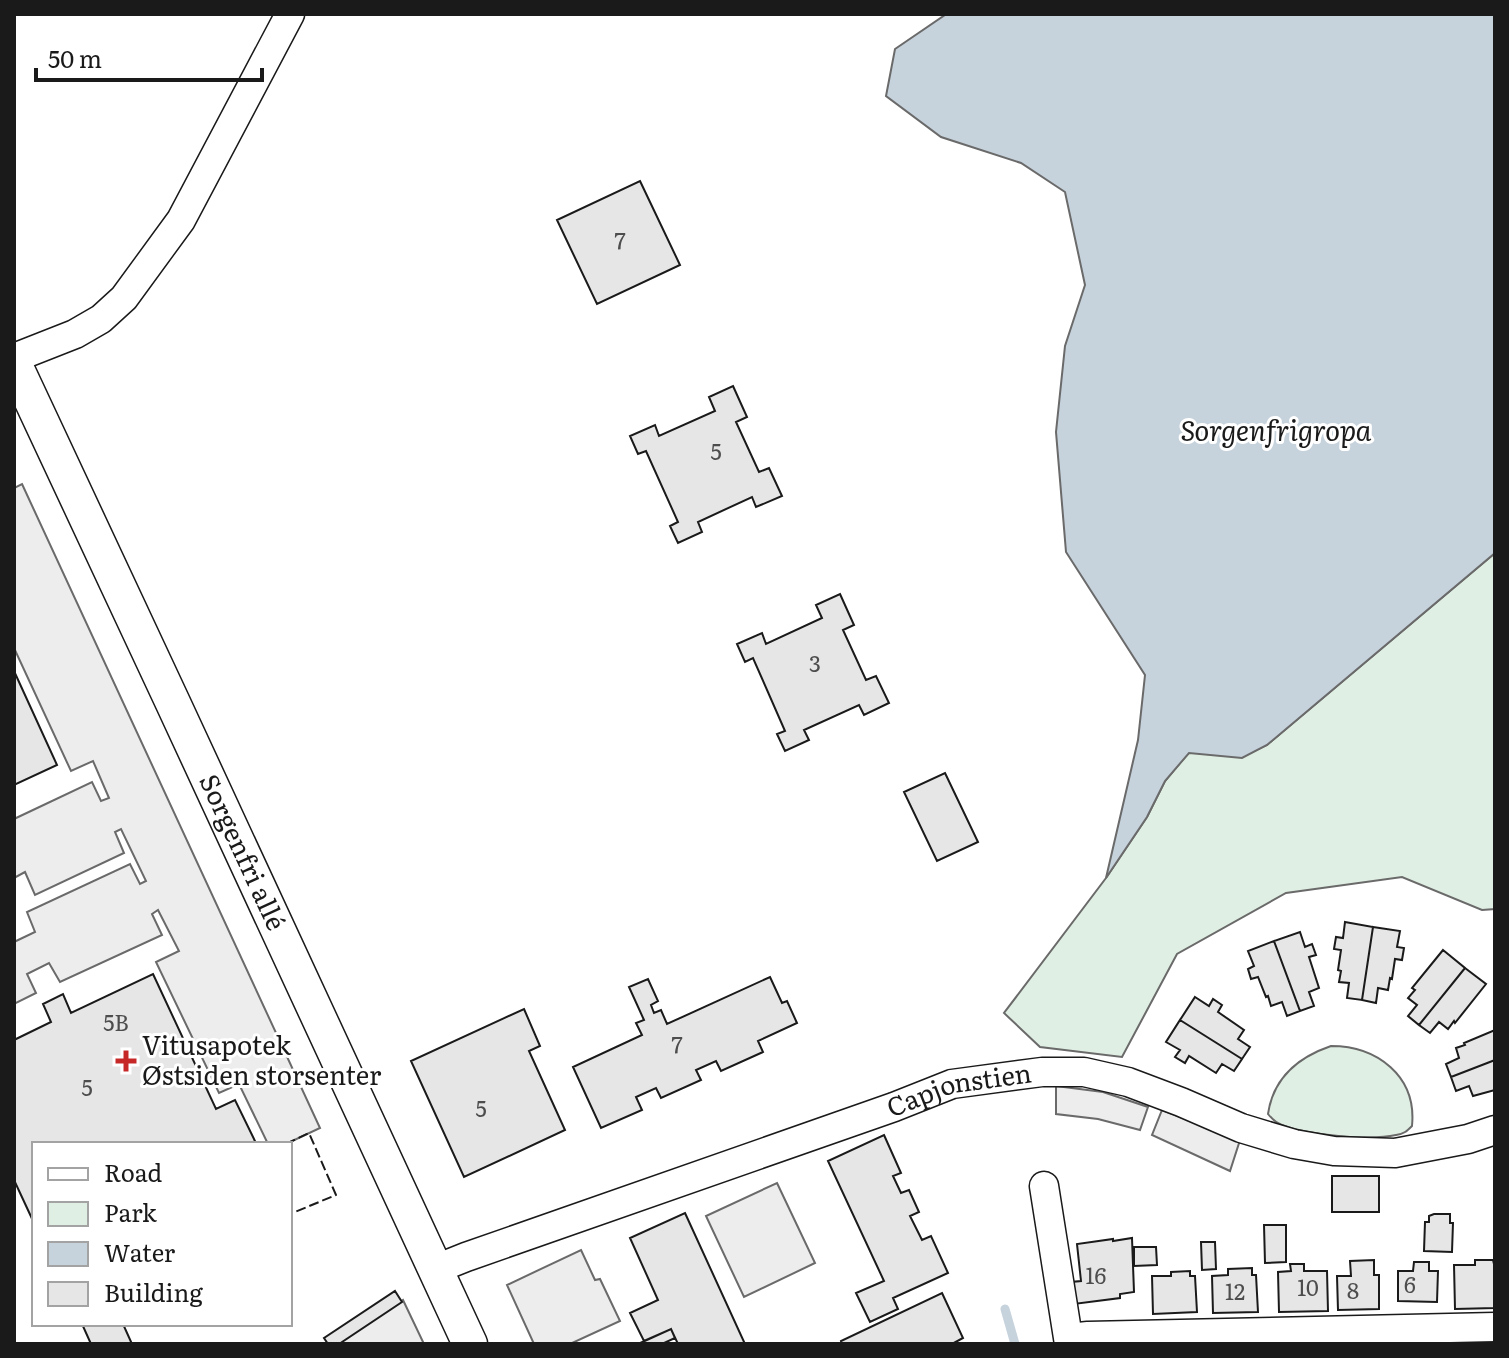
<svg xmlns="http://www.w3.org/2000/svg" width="1509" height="1358" font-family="Literata,serif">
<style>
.green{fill:#e0efe3;stroke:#6a6a6a;stroke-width:2}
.parking{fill:#ededed;stroke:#6a6a6a;stroke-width:2}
.water{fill:#c6d2dc;stroke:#6a6a6a;stroke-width:2}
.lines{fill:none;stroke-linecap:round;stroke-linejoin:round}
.stream{stroke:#c6d2dc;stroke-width:9}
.building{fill:#e6e6e6;stroke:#1a1a1a;stroke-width:2}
.minor-casing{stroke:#1a1a1a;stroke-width:31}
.tertiary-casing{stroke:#1a1a1a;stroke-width:37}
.minor{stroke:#fff;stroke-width:28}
.tertiary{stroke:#fff;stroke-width:34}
.fence{stroke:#1a1a1a;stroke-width:2;stroke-dasharray:10 4;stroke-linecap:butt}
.poi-dot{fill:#c62828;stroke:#fff;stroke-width:3}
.labels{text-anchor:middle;stroke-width:6;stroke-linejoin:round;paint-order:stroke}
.number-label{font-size:22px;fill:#4d4d4d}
.street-label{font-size:26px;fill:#1a1a1a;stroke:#fff}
.poi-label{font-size:26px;fill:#1a1a1a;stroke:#fff;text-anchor:start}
.water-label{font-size:28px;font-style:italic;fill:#1a1a1a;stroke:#fff}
</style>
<rect width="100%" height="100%" fill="#fff"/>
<path class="green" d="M 1495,553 L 1495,909 L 1482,910 L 1402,877 L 1286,893 L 1177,954 L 1122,1057 L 1040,1047 L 1004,1013 L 1106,878 L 1147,817 L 1165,781 L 1189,752 L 1241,757 L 1267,745 Z
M 1331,1046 C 1377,1046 1417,1076 1412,1126 C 1407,1131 1404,1134 1396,1135 C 1370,1141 1307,1135 1282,1125 C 1276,1123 1272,1119 1268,1114 C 1273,1078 1299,1057 1331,1046 Z"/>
<path class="parking" d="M 22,484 L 320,1128 L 286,1144 L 268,1144 L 239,1084 L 219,1093 L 156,962 L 179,951 L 158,910 L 152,914 L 162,935 L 60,982 L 49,963 L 27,974 L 36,993 L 14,1004 L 14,942 L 35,932 L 27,912 L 130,864 L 140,884 L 146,881 L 121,829 L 115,832 L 124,853 L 35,895 L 25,872 L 14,878 L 14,819 L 92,782 L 101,801 L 109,798 L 93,761 L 71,771 L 14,648 L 14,488 Z
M 1056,1086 L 1103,1092 L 1148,1107 L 1140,1130 L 1098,1119 L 1056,1114 Z
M 1162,1110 L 1240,1140 L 1230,1171 L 1152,1135 Z
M 777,1183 L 815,1263 L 744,1297 L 706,1216 Z
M 581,1250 L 595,1280 L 600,1279 L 620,1321 L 570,1344 L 534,1344 L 507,1285 Z
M 403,1300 L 424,1344 L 337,1344 Z"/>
<path class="water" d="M 950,14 L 1495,14 L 1495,553 L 1267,745 L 1242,758 L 1189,753 L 1165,781 L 1147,817 L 1106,878 L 1138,740 L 1145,675 L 1066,552 L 1056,432 L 1065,346 L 1085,285 L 1065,192 L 1021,163 L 941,137 L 886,96 L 895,49 L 945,15 Z"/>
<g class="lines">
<path class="stream" d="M 1005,1309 L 1015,1344"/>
</g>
<path class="building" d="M 640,181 L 680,265 L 597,304 L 557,220 Z
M 733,386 L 747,417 L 736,422 L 759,472 L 769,468 L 782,496 L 756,507 L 752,497 L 698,522 L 702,532 L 678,543 L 670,526 L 678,522 L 646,451 L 638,454 L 630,436 L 655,425 L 659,436 L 715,411 L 709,397 Z
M 840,594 L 854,625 L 843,630 L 866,680 L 876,676 L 889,703 L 864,715 L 859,705 L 804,730 L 809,740 L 785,751 L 777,734 L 785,731 L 753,658 L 745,662 L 737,644 L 762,633 L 766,644 L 822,618 L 816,605 Z
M 14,671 L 57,765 L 14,785 Z
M 945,773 L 978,842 L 937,861 L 904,792 Z
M 1345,922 L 1373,927 L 1362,1000 L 1347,998 L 1349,983 L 1339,982 L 1341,971 L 1338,970 L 1341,950 L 1334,949 L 1336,937 L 1343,938 Z
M 1373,927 L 1400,931 L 1397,947 L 1404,948 L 1402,960 L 1395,959 L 1392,979 L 1390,978 L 1388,990 L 1378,988 L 1376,1003 L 1362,1000 Z
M 1300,932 L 1305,947 L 1312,944 L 1316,955 L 1309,957 L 1319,988 L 1309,992 L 1314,1006 L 1300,1011 L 1274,941 Z
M 1274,941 L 1300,1011 L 1287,1016 L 1282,1002 L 1271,1006 L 1268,996 L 1266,997 L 1258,977 L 1251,979 L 1248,969 L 1254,966 L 1248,951 Z
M 1443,950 L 1465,968 L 1419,1025 L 1408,1016 L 1417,1005 L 1408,998 L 1415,990 L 1412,988 Z
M 1465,968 L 1486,984 L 1455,1023 L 1454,1021 L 1448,1029 L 1439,1022 L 1430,1033 L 1419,1025 Z
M 153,974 L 216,1109 L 235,1100 L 255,1141 L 250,1144 L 34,1144 L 34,1223 L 14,1180 L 14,1040 L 51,1022 L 43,1004 L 63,994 L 71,1013 Z
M 770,977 L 782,1003 L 787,1001 L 797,1023 L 758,1041 L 763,1052 L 721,1071 L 716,1061 L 696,1070 L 701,1080 L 661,1098 L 656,1088 L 636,1097 L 642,1110 L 601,1128 L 573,1067 L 642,1035 L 636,1023 L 644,1020 L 629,987 L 648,979 L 658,1001 L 651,1005 L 654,1013 L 661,1010 L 667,1024 Z
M 1195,997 L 1209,1006 L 1213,999 L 1222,1005 L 1218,1012 L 1244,1030 L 1238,1039 L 1250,1047 L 1242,1059 L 1180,1020 Z
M 524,1009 L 540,1046 L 529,1051 L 565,1130 L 464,1177 L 411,1061 Z
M 1180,1020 L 1242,1059 L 1234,1071 L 1222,1064 L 1216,1073 L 1189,1056 L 1185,1063 L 1175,1057 L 1180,1050 L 1166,1042 Z
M 1495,1030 L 1495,1060 L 1451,1077 L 1446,1064 L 1459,1058 L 1456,1048 L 1465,1045 L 1464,1043 Z
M 1495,1060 L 1495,1090 L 1473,1096 L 1469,1086 L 1456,1091 L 1451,1077 Z
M 884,1135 L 901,1173 L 893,1176 L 901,1193 L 909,1190 L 919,1212 L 910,1216 L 922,1240 L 931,1236 L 948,1273 L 893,1298 L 898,1309 L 870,1322 L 856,1293 L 884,1281 L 828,1161 Z
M 1332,1176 L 1379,1176 L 1379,1212 L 1332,1212 Z
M 685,1213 L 745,1344 L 678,1344 L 671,1329 L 644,1341 L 630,1313 L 658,1300 L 630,1238 Z
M 1434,1214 L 1450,1214 L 1450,1223 L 1453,1223 L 1452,1252 L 1424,1251 L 1425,1222 L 1429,1222 L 1429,1216 Z
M 1264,1225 L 1286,1225 L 1286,1262 L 1265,1263 Z
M 1132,1238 L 1134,1292 L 1120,1294 L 1120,1298 L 1074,1304 L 1071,1282 L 1081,1281 L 1077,1244 L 1113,1239 L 1113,1241 Z
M 1201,1242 L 1215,1242 L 1216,1269 L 1202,1270 Z
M 1134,1247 L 1156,1247 L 1157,1265 L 1134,1266 Z
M 1374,1260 L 1374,1275 L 1379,1275 L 1379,1309 L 1338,1310 L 1337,1276 L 1351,1276 L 1350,1261 Z
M 1475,1260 L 1493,1260 L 1494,1264 L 1495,1264 L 1495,1308 L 1455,1309 L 1454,1265 L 1475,1265 Z
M 1414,1262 L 1429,1262 L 1429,1271 L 1438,1271 L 1437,1302 L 1398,1301 L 1398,1271 L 1413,1271 Z
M 1290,1264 L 1304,1264 L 1304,1271 L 1327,1271 L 1328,1311 L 1279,1312 L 1278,1272 L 1291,1271 Z
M 1252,1268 L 1252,1275 L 1256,1275 L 1258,1312 L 1213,1313 L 1212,1276 L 1228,1275 L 1228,1269 Z
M 1190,1271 L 1190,1276 L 1195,1276 L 1197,1312 L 1153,1314 L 1152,1276 L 1171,1276 L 1171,1272 Z
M 395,1291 L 402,1302 L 339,1344 L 328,1344 L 324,1338 Z
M 942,1293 L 963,1338 L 952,1344 L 842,1344 L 841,1341 Z
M 82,1324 L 123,1324 L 132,1344 L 91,1344 Z
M 671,1329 L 675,1338 L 662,1344 L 638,1344 Z"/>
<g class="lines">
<g class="minor-casing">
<g id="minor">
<path d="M 14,358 L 75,334 L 101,319 L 124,298 L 181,220 L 290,14"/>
<path d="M 1044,1186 L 1069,1344"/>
<path id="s1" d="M 436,1269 L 466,1257 L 894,1107 L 952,1084 L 1042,1072 L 1084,1072 L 1128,1082 L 1181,1102 L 1241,1128 L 1294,1144 L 1334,1151 L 1395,1153 L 1468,1139 L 1495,1130"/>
<path d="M 1069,1338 L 1088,1336 L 1495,1327"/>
</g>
</g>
<g class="tertiary-casing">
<g id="tertiary">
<path id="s2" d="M 14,363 L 173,703 L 470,1344"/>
</g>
</g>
<use href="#minor" class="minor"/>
<use href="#tertiary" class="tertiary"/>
<path class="fence" d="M 286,1144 L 309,1133 L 336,1195 L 290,1214"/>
</g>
<path class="poi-dot" d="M122 1049h8v8h8v8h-8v8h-8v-8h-8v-8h8z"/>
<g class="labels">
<g class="number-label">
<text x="620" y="249">7</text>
<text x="716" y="460">5</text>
<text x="815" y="672">3</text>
<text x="116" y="1031">5B</text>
<text x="677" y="1053">7</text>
<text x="87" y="1096">5</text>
<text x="481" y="1117">5</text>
<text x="1096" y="1284">16</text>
<text x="1410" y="1293">6</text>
<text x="1308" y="1296">10</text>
<text x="1353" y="1299">8</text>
<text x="1235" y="1300">12</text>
</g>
<g class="street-label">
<text dy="9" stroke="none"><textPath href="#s2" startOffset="540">Sorgenfri allé</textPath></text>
<text dy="9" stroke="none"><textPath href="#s1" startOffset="554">Capjonstien</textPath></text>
</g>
<g class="poi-label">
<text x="142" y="1055">Vitusapotek<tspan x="142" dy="30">Østsiden storsenter</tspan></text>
</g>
<g class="water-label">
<text x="1276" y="441">Sorgenfrigropa</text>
</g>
</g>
<rect width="1509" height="1358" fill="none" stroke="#1a1a1a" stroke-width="32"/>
<rect x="32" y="1142" width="260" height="184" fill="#ffffff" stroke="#a3a3a3" stroke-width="2"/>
<rect x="48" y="1168" width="40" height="12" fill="#ffffff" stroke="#a3a3a3" stroke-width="2"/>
<text x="104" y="1182" font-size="24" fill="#1a1a1a">Road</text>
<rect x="48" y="1202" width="40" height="24" fill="#e0efe3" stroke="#a3a3a3" stroke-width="2"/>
<text x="104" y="1222" font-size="24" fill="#1a1a1a">Park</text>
<rect x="48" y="1242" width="40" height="24" fill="#c6d2dc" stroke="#a3a3a3" stroke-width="2"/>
<text x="104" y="1262" font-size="24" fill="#1a1a1a">Water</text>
<rect x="48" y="1282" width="40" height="24" fill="#e6e6e6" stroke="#a3a3a3" stroke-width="2"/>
<text x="104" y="1302" font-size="24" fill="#1a1a1a">Building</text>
<path d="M36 68v12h226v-12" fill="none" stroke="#1a1a1a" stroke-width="4"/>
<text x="48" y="68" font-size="24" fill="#1a1a1a" stroke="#ffffff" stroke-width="6" paint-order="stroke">50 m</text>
</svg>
